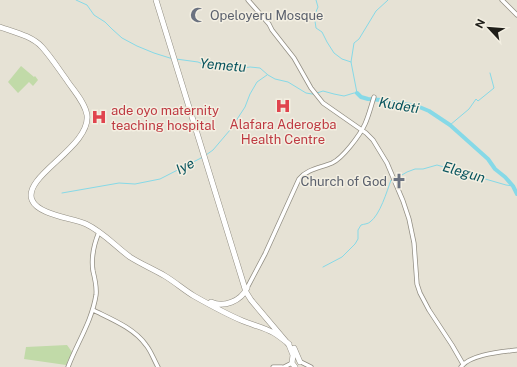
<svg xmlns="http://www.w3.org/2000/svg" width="517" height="367" font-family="'Public Sans',sans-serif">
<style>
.green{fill:#c1daa8}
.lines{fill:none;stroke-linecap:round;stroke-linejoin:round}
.stream{stroke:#86d9e7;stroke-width:1}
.river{stroke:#86d9e7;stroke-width:4}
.secondary-casing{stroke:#928e83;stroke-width:5}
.highway-casing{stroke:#928e83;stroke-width:6}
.secondary{stroke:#fff;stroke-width:3.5}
.highway{stroke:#fff;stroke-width:5}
.labels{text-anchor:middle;stroke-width:3;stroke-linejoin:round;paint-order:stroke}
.worship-label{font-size:13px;fill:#5b616d;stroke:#f3efe2;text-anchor:start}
.health-label{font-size:13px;fill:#be3a42;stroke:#f3efe2;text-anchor:start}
.water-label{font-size:14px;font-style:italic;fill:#08545e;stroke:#f3efe2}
</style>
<rect width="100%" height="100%" fill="#e6e2d5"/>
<path class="green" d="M 21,66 L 34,77 L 35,76 L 38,80 L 33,86 L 29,82 L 18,93 L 8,82 Z
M 67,345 L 72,352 L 66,365 L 24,359 L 26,347 Z"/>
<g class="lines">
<path class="stream" d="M 76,0 L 87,5 L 94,15 L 105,22 L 112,29 L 122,38 L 137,46 L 154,53 L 173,59
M 316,0 L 318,7 L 315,14 L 315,21 L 316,28 L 322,32 L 327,42 L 334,53 L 342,59 L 351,62
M 176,59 L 198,62 L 210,67 L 222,69 L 237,69 L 250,67 L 260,68 L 268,75 L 275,79 L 288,82 L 306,93 L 312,94 L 314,94
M 317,93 L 323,91 L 334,94 L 344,96 L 354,93 L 357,93 L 351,62 L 354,43 L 359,39 L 376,11 L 388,0
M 450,125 L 469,109 L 476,99 L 478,101 L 494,88 L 490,73
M 206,155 L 213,150 L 230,130 L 245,107 L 250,94 L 257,82 L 267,75
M 395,179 L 407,172 L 415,169 L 423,169 L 437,165 L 506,185 L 513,186
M 62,193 L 119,183 L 135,184 L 160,179 L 203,157
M 323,267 L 342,257 L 355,244 L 358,239 L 358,230 L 361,225 C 364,224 368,224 370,222 C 380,215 387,191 391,180 L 392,180"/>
<path class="river" d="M 357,93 L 361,97 L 368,99 L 381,100 L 391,102 L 417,106 L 429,111 L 450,125 L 488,159 L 495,169 L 505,177 L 513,186 L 517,194"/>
<g class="secondary-casing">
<path id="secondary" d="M 248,0 L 269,24 L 272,30 L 294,58 L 311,88 L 323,103 L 366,133 L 373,140 L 387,163 L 403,201 L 409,219 L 414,243 L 417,284 L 420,293 L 429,310 L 452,345 L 463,364
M 502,0 L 517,15
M 247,288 L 265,254 L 299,179 C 307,169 320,168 332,163 C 343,158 360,135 365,124 C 369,115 371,106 374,97
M 93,310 C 111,319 134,328 146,345 C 151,351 154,360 158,367
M 301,362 L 311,367
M 68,367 C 77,343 92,321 96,295 C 97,287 95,279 93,271 C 91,258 94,244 99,232
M 273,367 L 282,367
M 284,367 L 292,363
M 461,367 C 470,354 502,352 517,350"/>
</g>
<g class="highway-casing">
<path id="highway" d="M 156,0 L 246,292 L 251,300 L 289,345 L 293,355 L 292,363 L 295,367
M 0,27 C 14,32 32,36 42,47 C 51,57 58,68 66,79 C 73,90 85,102 87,115 C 91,147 22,176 32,200 C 38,215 73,218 86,224 C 103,232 115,246 130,257 C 141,264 153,269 165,276 C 175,282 184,290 194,296 C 210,305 226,314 243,321 C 253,325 265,328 274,333 C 279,336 284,340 289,344
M 211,302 C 224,308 241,301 247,288
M 294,348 L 300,362"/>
</g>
<use href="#secondary" class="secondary"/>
<use href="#highway" class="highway"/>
</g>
<defs>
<g id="mosque-bare" transform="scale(1.2)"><path d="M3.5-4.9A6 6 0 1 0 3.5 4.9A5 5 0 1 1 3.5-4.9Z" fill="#6b7280" stroke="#f3efe2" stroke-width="2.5" paint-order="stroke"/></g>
<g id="hospital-bare" transform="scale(1.2)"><path d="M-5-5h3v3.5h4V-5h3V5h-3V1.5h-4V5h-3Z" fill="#e0444e" stroke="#f3efe2" stroke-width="2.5" paint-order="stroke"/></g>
<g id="church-bare" transform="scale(1.2)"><path d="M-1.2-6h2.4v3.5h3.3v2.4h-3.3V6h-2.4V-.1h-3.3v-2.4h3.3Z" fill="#6b7280" stroke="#f3efe2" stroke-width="2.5" paint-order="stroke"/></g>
</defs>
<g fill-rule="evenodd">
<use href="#mosque-bare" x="198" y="15"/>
<use href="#hospital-bare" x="283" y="106"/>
<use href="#hospital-bare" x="99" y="117"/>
<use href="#church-bare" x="399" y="181"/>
</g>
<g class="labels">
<g class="worship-label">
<text x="210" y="20">Opeloyeru Mosque</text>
<text x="387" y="186" text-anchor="end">Church of God</text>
</g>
<g class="health-label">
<text x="111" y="115">ade oyo maternity<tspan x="111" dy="15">teaching hospital</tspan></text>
<text x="283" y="129" text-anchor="middle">Alafara Aderogba<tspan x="283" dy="15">Health Centre</tspan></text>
</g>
<g class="water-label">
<text transform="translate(223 65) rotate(5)" y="5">Yemetu</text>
<text transform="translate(399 105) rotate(10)" y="5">Kudeti</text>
<text transform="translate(185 166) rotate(-27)" y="5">Iye</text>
<text transform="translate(464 172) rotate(16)" y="5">Elegun</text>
</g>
</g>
<g transform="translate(489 28) rotate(296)" stroke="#f3efe2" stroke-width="3" paint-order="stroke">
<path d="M0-3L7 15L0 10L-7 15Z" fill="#1f1e19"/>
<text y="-6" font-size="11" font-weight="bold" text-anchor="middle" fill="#1f1e19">N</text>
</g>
</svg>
